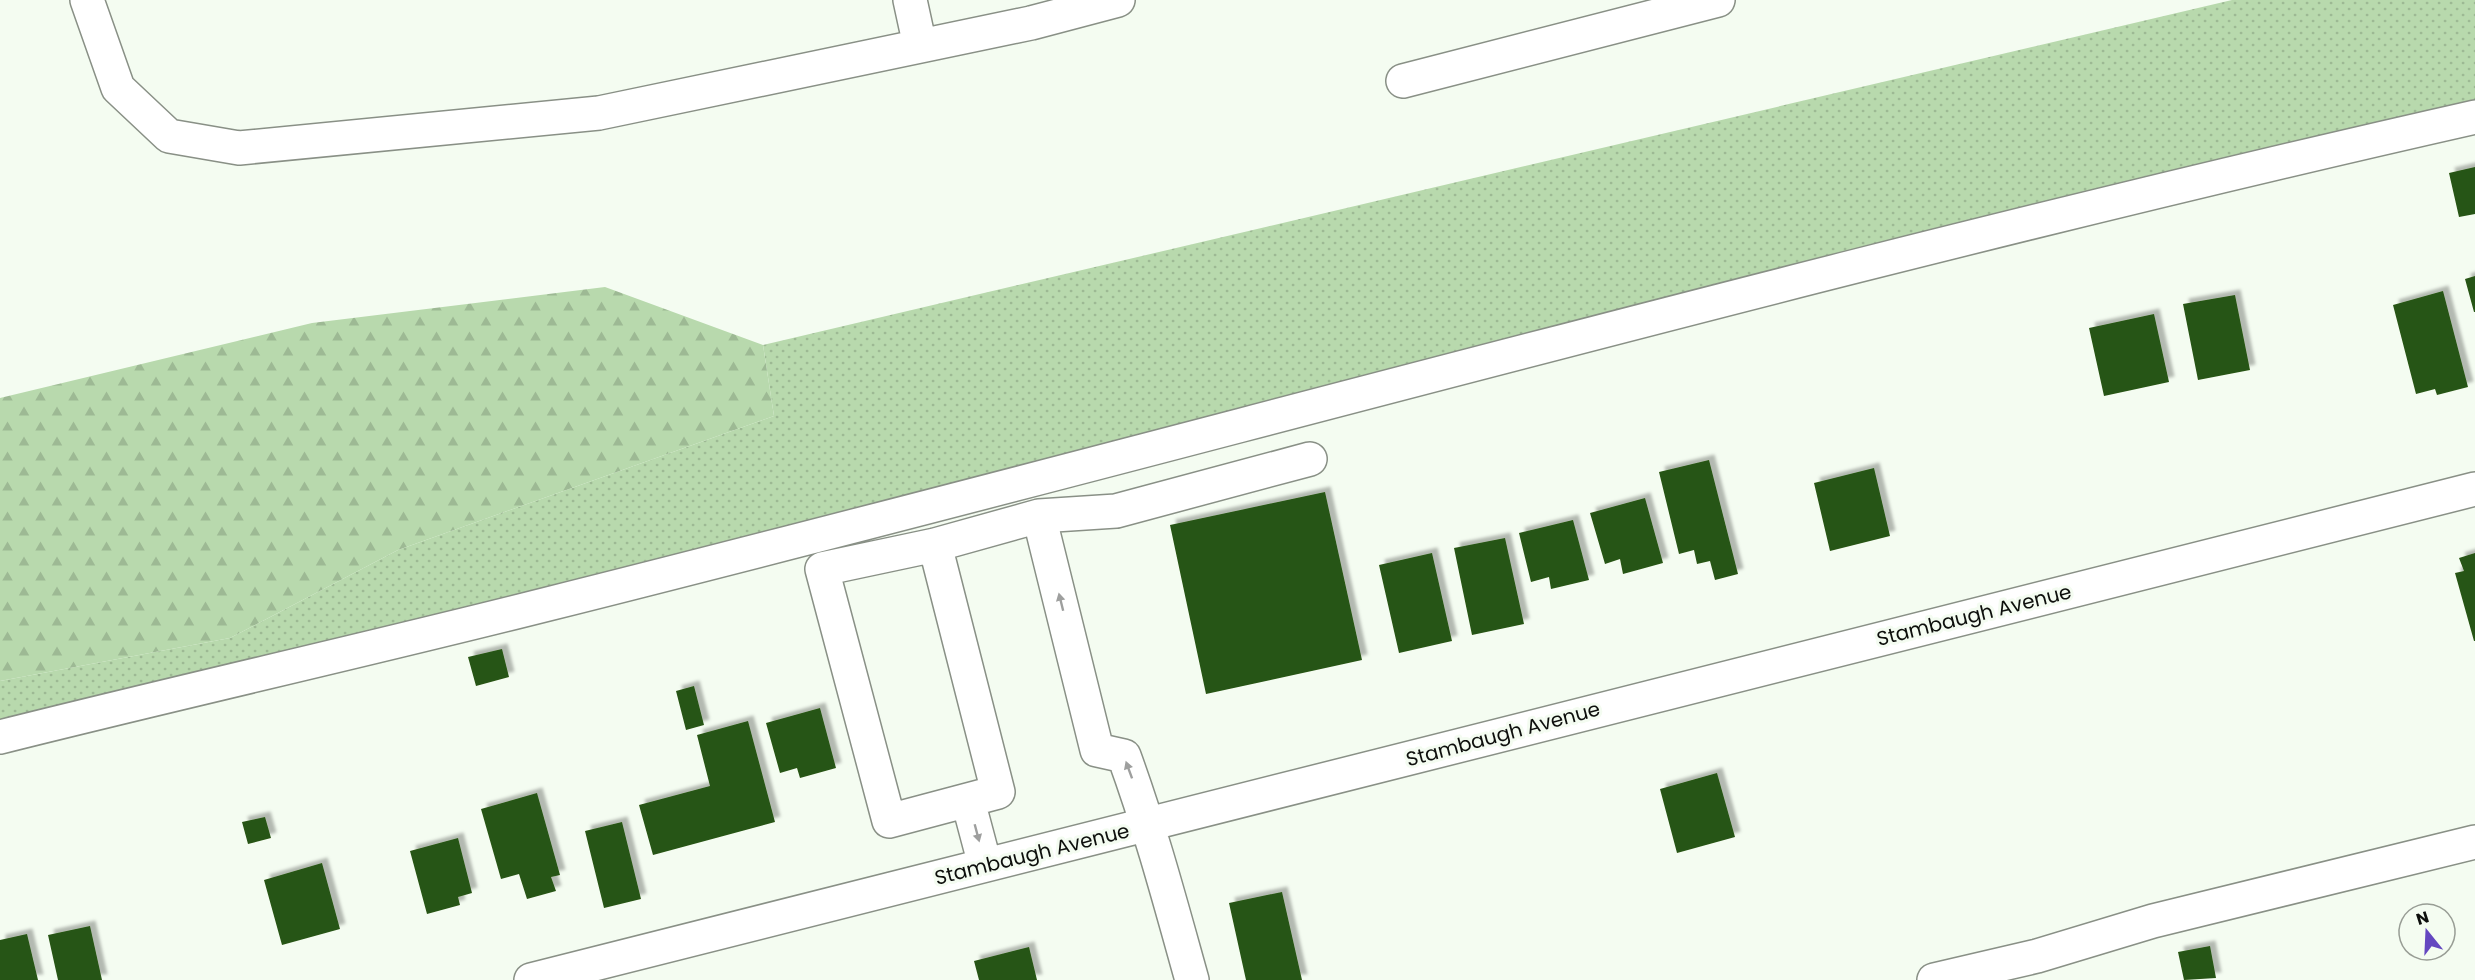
<svg xmlns="http://www.w3.org/2000/svg" width="2475" height="980" font-family="Poppins,sans-serif">
<style>
.grass{fill:url(#grass-dots)}
.forest{fill:url(#forest-firs)}
.building{fill:#285413;filter:url(#shadow)}
.lines{fill:none;stroke-linecap:round;stroke-linejoin:round}
.minor-casing{stroke:#899086;stroke-width:36}
.minor{stroke:#fff;stroke-width:33}
.oneway{fill:#9e9f9e}
.labels{text-anchor:middle;stroke-width:6;stroke-linejoin:round;paint-order:stroke}
.street-label{font-size:20px;fill:#0d0f0c;stroke:#f4fcf1}
</style>
<defs>
<pattern id="grass-dots" width="8" height="8" patternUnits="userSpaceOnUse" patternTransform="scale(1.5)"><rect width="8" height="8" fill="#b8d9ad"/><path d="M2 2h.1M6 6h.1" fill="none" stroke="#9db994" stroke-width="1.8" stroke-linecap="round"/></pattern>
<pattern id="forest-firs" width="22" height="20" patternUnits="userSpaceOnUse" patternTransform="scale(1.5)"><rect width="22" height="20" fill="#b8d9ad"/><path d="M5 1l3.5 6h-7zM16 11l3.5 6h-7z" fill="#9db994"/></pattern>
<filter id="shadow"><feDropShadow dx="5.5" dy="-5.5" stdDeviation="1.5" flood-color="#0004"/></filter>
</defs>
<rect width="100%" height="100%" fill="#f4fcf1"/>
<path class="grass" d="M 2232,0 L 2475,0 L 2475,118 L 0,736 L 0,681 L 230,638 L 398,550 L 774,416 L 763,345 Z"/>
<path class="forest" d="M 605,287 L 763,345 L 774,416 L 398,550 L 230,638 L 0,681 L 0,398 L 312,323 Z"/>
<path class="building" d="M 2475,167 L 2475,214 L 2459,217 L 2449,173 Z
M 2475,276 L 2475,312 L 2474,312 L 2465,279 Z
M 2443,291 L 2468,387 L 2437,395 L 2435,389 L 2416,394 L 2393,305 Z
M 2235,295 L 2250,370 L 2198,380 L 2183,304 Z
M 2154,314 L 2169,382 L 2104,396 L 2089,328 Z
M 1709,460 L 1738,574 L 1715,580 L 1710,561 L 1697,564 L 1694,550 L 1679,554 L 1659,472 Z
M 1874,468 L 1890,536 L 1830,551 L 1814,483 Z
M 1325,492 L 1362,660 L 1206,694 L 1170,525 Z
M 1645,498 L 1663,563 L 1623,574 L 1620,559 L 1605,564 L 1590,513 Z
M 1573,520 L 1589,580 L 1551,589 L 1549,577 L 1531,582 L 1519,533 Z
M 1505,538 L 1524,624 L 1472,635 L 1454,548 Z
M 1432,553 L 1452,641 L 1399,653 L 1379,565 Z
M 2475,553 L 2475,641 L 2474,641 L 2455,573 L 2464,571 L 2459,558 Z
M 502,649 L 509,677 L 476,686 L 468,657 Z
M 694,686 L 704,725 L 686,730 L 676,691 Z
M 820,708 L 836,768 L 800,778 L 797,768 L 780,773 L 766,723 Z
M 748,721 L 775,822 L 653,855 L 639,805 L 710,786 L 697,735 Z
M 1717,773 L 1735,837 L 1677,853 L 1660,789 Z
M 537,793 L 560,875 L 551,877 L 556,891 L 527,899 L 519,874 L 501,879 L 481,809 Z
M 265,817 L 271,838 L 248,844 L 242,822 Z
M 622,822 L 641,899 L 604,908 L 585,831 Z
M 458,838 L 472,893 L 458,897 L 460,905 L 427,914 L 410,851 Z
M 322,863 L 340,929 L 282,945 L 264,880 Z
M 1282,892 L 1302,980 L 1246,980 L 1229,903 Z
M 90,926 L 102,980 L 58,980 L 48,935 Z
M 27,934 L 38,980 L 0,980 L 0,940 Z
M 2210,946 L 2216,978 L 2184,980 L 2178,952 Z
M 1029,947 L 1037,980 L 979,980 L 974,961 Z"/>
<g class="lines">
<g class="minor-casing">
<path id="minor" d="M 87,0 L 118,88 L 169,136 L 239,148 L 599,113 L 1031,23 L 1118,0
M 910,0 L 920,46
M 1403,81 L 1718,0
M 1039,516 L 1097,750 L 1124,756 C 1151,830 1171,905 1192,980
M 935,545 L 998,792 L 889,821 L 822,569 L 935,545 L 1039,516 L 1116,511 L 1310,459
M 0,737 C 183,691 366,650 548,604 C 1191,443 1829,263 2475,117
M 968,801 L 985,865
M 531,980 L 2475,489
M 1934,980 L 2037,956 L 2153,921 L 2475,842"/>
</g>
<use href="#minor" class="minor"/>
</g>
<defs><path id="oneway-solid" d="M-6-.8H1V-3.2L6.5 0L1 3.2V.8H-6Z" transform="scale(1.5)"/></defs>
<g class="oneway">
<use href="#oneway-solid" transform="translate(1061 602) rotate(-104)"/>
<use href="#oneway-solid" transform="translate(1129 770) rotate(-110)"/>
<use href="#oneway-solid" transform="translate(977 833) rotate(75)"/>
</g>
<g class="labels">
<g class="street-label">
<text transform="translate(1974 615) rotate(-14)" y="7">Stambaugh Avenue</text>
<text transform="translate(1503 734) rotate(-15)" y="7">Stambaugh Avenue</text>
<text transform="translate(1032 854) rotate(-14)" y="7">Stambaugh Avenue</text>
</g>
</g>
<g transform="translate(2427 932) rotate(342)"><circle r="28" fill="#f4fcf1" stroke="#989d95" stroke-width="1.5"/>
<path d="M0-4.5L10 22L0 15L-10 22Z" fill="#6447c0"/>
<text y="-9" font-size="16" font-weight="bold" text-anchor="middle" fill="#0d0f0c">N</text>
</g>
</svg>
